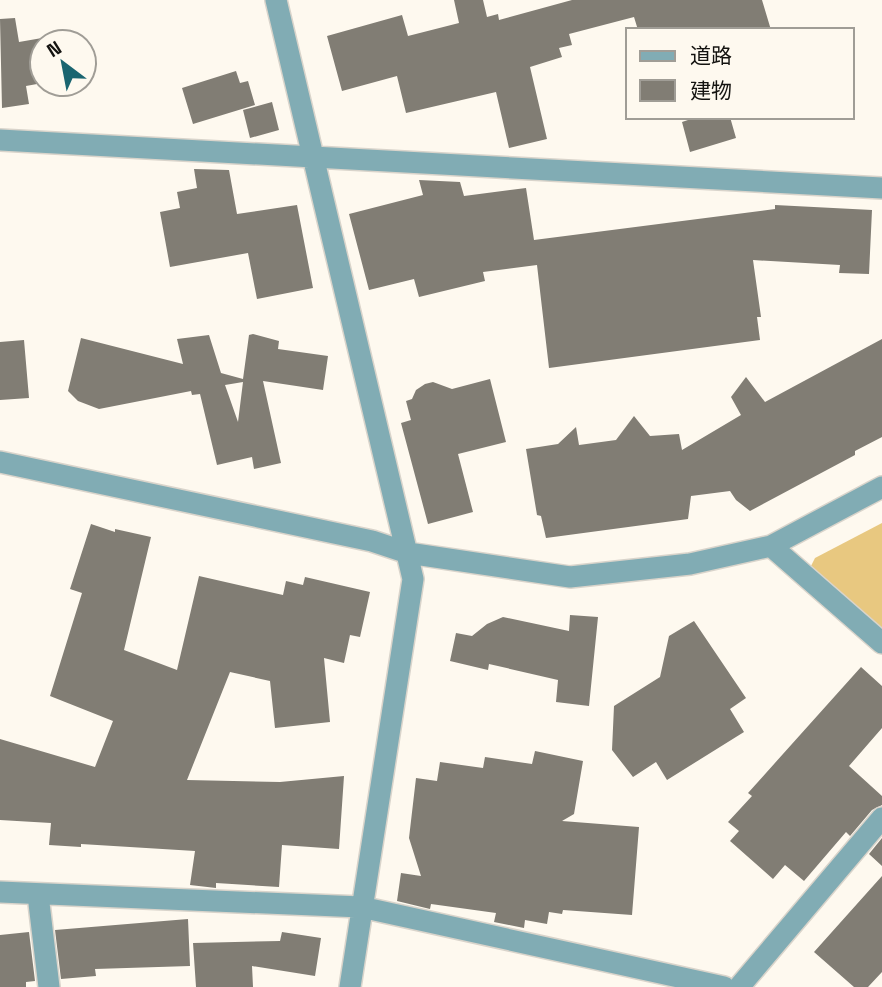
<svg xmlns="http://www.w3.org/2000/svg" width="882" height="987" font-family="'Space Grotesk','Noto Sans JP',sans-serif">
<style>
.green{fill:#e8c880}
.building{fill:#817d74;fill-rule:evenodd}
.lines{fill:none;stroke-linecap:round;stroke-linejoin:round}
.minor-casing{stroke:#d9d4cb;stroke-width:24}
.minor{stroke:#81acb4;stroke-width:21}
</style>
<rect width="100%" height="100%" fill="#fef9ef"/>
<path class="green" d="M 882,523 L 882,635 L 808,572 L 815,558 Z"/>
<path class="building" d="M 454,0 L 483,0 L 487,17 L 498,14 L 499,20 L 572,0 L 762,0 L 771,30 L 638,30 L 634,17 L 569,34 L 572,45 L 559,48 L 562,57 L 530,67 L 547,139 L 509,148 L 496,92 L 406,113 L 397,76 L 342,91 L 327,36 L 402,15 L 408,36 L 459,23 Z
M 15,18 L 19,42 L 42,38 L 42,72 L 36,73 L 37,84 L 26,86 L 29,104 L 2,108 L 0,19 Z
M 236,71 L 240,83 L 248,81 L 255,105 L 193,124 L 182,88 Z
M 272,102 L 279,130 L 250,138 L 243,110 Z
M 697,117 L 730,117 L 736,138 L 690,152 L 682,122 Z
M 194,169 L 229,170 L 237,214 L 297,205 L 313,288 L 257,299 L 248,253 L 170,267 L 160,212 L 180,208 L 177,192 L 197,188 Z
M 419,180 L 460,182 L 464,196 L 526,188 L 534,240 L 775,209 L 775,205 L 872,210 L 869,274 L 839,273 L 840,265 L 753,260 L 761,317 L 757,317 L 760,340 L 549,368 L 537,265 L 483,272 L 485,281 L 419,297 L 414,279 L 369,290 L 349,214 L 423,195 Z
M 253,334 L 279,341 L 278,349 L 328,356 L 323,390 L 263,381 L 281,463 L 254,469 L 252,457 L 217,465 L 200,394 L 192,395 L 191,391 L 99,409 L 78,401 L 68,391 L 81,338 L 183,364 L 177,339 L 209,335 L 221,373 L 243,379 L 249,335 ZM 243,382 L 238,422 L 225,385 Z
M 882,339 L 882,437 L 855,451 L 855,455 L 750,511 L 736,500 L 730,491 L 691,496 L 688,519 L 546,538 L 541,516 L 537,515 L 526,449 L 558,444 L 576,427 L 579,445 L 616,440 L 634,416 L 650,436 L 679,434 L 682,450 L 741,415 L 731,397 L 746,377 L 765,402 Z
M 24,340 L 29,398 L 0,400 L 0,342 Z
M 490,379 L 506,442 L 458,454 L 473,512 L 428,524 L 401,423 L 411,420 L 406,401 L 412,399 L 416,390 L 425,384 L 433,382 L 452,389 Z
M 91,524 L 115,532 L 115,529 L 151,537 L 124,650 L 177,670 L 199,576 L 283,595 L 286,581 L 303,585 L 305,577 L 370,592 L 360,637 L 350,635 L 344,663 L 324,658 L 330,722 L 275,728 L 270,681 L 230,672 L 187,780 L 280,782 L 344,776 L 339,849 L 282,845 L 279,887 L 216,883 L 216,888 L 190,885 L 195,851 L 81,844 L 81,847 L 49,845 L 51,823 L 0,820 L 0,739 L 95,767 L 113,721 L 50,696 L 82,593 L 70,589 Z
M 570,615 L 598,617 L 589,706 L 556,702 L 558,680 L 489,664 L 488,670 L 450,661 L 456,633 L 472,636 L 487,624 L 503,617 L 569,631 Z
M 694,621 L 746,698 L 730,709 L 744,732 L 667,780 L 656,762 L 633,777 L 612,750 L 614,706 L 660,677 L 669,636 Z
M 861,667 L 882,686 L 882,728 L 849,766 L 882,796 L 882,805 L 872,810 L 850,836 L 846,832 L 804,881 L 785,865 L 773,879 L 730,841 L 739,831 L 728,822 L 752,796 L 748,793 Z
M 535,751 L 583,761 L 574,814 L 562,821 L 639,827 L 632,915 L 563,910 L 562,914 L 549,912 L 547,924 L 525,920 L 524,928 L 494,922 L 496,913 L 431,904 L 430,909 L 397,901 L 401,873 L 421,876 L 409,838 L 416,778 L 437,781 L 440,762 L 483,768 L 485,757 L 532,764 Z
M 882,838 L 882,866 L 869,854 Z
M 882,876 L 882,972 L 868,987 L 854,987 L 814,952 Z
M 188,919 L 190,966 L 95,969 L 96,976 L 61,979 L 55,930 Z
M 29,932 L 35,981 L 26,982 L 26,987 L 0,987 L 0,935 Z
M 282,932 L 321,938 L 315,976 L 252,966 L 253,987 L 196,987 L 193,943 L 280,941 Z"/>
<g class="lines">
<g class="minor-casing">
<path id="minor" d="M 276,0 L 413,579 L 350,987
M 0,140 L 882,188
M 0,462 L 372,541 L 408,553 L 570,577 L 690,564 L 771,546 L 882,487
M 771,546 L 882,643
M 0,892 L 361,907 L 724,987
M 38,895 L 49,987
M 739,987 L 882,818"/>
</g>
<use href="#minor" class="minor"/>
</g>
<rect x="626" y="28" width="228" height="91" fill="#fef9ef" stroke="#a09d96" stroke-width="2"/>
<rect x="640" y="51" width="35" height="10" fill="#81acb4" stroke="#a09d96" stroke-width="2"/>
<text x="690" y="63" font-size="21" fill="#141310">道路</text>
<rect x="640" y="80" width="35" height="21" fill="#817d74" stroke="#a09d96" stroke-width="2"/>
<text x="690" y="98" font-size="21" fill="#141310">建物</text>
<g transform="translate(63 63) rotate(328)"><circle r="33" fill="#fef9ef" stroke="#a09d96" stroke-width="2"/>
<path d="M0-5L12 26L0 18L-12 26Z" fill="#1a6570"/>
<text y="-10" font-size="19" font-weight="bold" text-anchor="middle" fill="#141310">N</text>
</g>
</svg>
